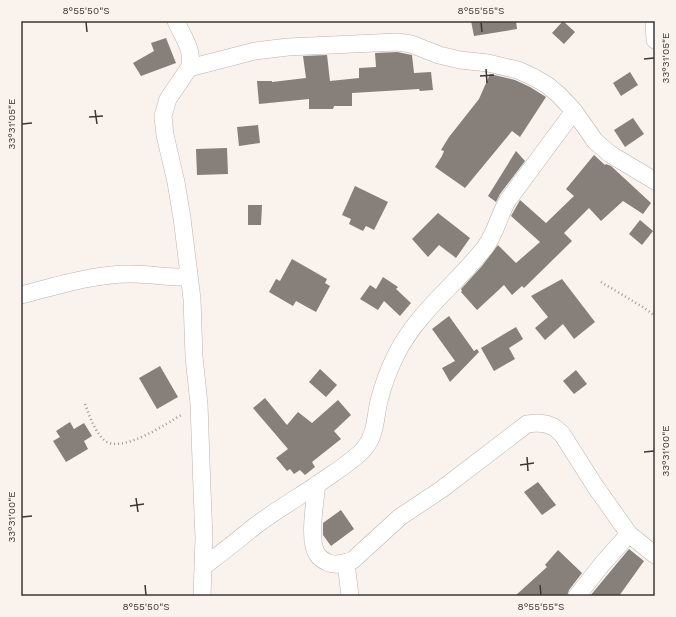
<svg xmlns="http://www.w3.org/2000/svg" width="676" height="617" font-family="'Work Sans',sans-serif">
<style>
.building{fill:#867f7a}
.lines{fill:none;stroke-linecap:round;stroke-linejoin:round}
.minor-casing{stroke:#bab3ae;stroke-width:18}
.path{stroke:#9f9996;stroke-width:2.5;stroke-dasharray:1 3;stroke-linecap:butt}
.minor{stroke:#fff;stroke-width:17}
.ticks{fill:none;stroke:#3a3735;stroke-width:1.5}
.neatline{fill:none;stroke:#3a3735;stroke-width:1.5}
.ticks-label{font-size:10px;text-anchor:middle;fill:#3a3735}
</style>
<rect width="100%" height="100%" fill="#faf2ed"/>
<path class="building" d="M 471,21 L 516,21 L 517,29 L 474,36 Z
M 563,21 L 575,32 L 564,44 L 552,33 Z
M 166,38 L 176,63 L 141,76 L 133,63 L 154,51 L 151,43 Z
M 397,52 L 412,55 L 414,73 L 431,72 L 433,90 L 420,91 L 419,89 L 352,93 L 352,106 L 334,106 L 333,109 L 309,109 L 309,99 L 259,104 L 257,81 L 272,81 L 272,82 L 306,78 L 303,56 L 327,55 L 330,81 L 359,78 L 359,68 L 376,67 L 375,53 Z
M 630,72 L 638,85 L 621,96 L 613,83 Z
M 490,74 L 515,80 L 530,87 L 546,97 L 520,137 L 512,131 L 465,188 L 435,167 L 442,156 L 444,151 L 441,150 L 449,137 L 479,99 Z
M 633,118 L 644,134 L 625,147 L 614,130 Z
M 258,125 L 260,143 L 239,146 L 237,127 Z
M 227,148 L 228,174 L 197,175 L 196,149 Z
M 516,151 L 525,161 L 500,194 L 496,202 L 488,196 Z
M 594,155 L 605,165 L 606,164 L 611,166 L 651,203 L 643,214 L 623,201 L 601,221 L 589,208 L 564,233 L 572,241 L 524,288 L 522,286 L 512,295 L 504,285 L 477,310 L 461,292 L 462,291 L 461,289 L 482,266 L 498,245 L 516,263 L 540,242 L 511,216 L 520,200 L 546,223 L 574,196 L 566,189 Z
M 355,186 L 388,202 L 374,230 L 366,226 L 363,231 L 349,224 L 351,219 L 342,215 Z
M 248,205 L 262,205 L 261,225 L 248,225 Z
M 438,213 L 470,238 L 456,258 L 439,245 L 428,257 L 412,239 Z
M 640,220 L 653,231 L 642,245 L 629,234 Z
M 292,259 L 327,279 L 325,283 L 330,286 L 316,312 L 296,301 L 293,306 L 269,292 L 276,279 L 280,281 Z
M 383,277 L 398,287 L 396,289 L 411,303 L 400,316 L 384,301 L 378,310 L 360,299 L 370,285 L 376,289 Z
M 562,279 L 595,322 L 574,339 L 563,324 L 545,340 L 535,328 L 548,317 L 531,296 Z
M 449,316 L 474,351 L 477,349 L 479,352 L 450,382 L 442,368 L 455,361 L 432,329 Z
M 516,327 L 523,339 L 509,348 L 515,359 L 494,371 L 481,348 Z
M 160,366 L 178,397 L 157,409 L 139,378 Z
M 320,369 L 337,385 L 326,397 L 309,382 Z
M 576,370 L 587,384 L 574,394 L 563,381 Z
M 265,398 L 287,425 L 298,412 L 312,423 L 338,400 L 351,415 L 334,431 L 341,439 L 312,462 L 315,467 L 305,475 L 300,470 L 294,474 L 290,469 L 287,471 L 276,458 L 288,449 L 253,408 Z
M 70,422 L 74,429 L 84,423 L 92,436 L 84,441 L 88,449 L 66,462 L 53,441 L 60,437 L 56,431 Z
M 538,482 L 556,505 L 542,515 L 524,492 Z
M 341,510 L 354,529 L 331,546 L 323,535 L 323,523 Z
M 629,549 L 644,561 L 619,596 L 590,596 Z
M 558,550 L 582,573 L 569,590 L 567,596 L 515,596 L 547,567 L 545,565 Z"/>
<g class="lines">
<g class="minor-casing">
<path id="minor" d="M 176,21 C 182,36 195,51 189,68 L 168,99 L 163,116 L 165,135 L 176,182 L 182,218 L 192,299 L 194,357 L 199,404 L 202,489 L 204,538 L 202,596
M 654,21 L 655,40
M 189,68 L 255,51 L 288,47 L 397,42 L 411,44 L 439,55 L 460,60 L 488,63 L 518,70 L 535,78 L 547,85 L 559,95 L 574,111 L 595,141 L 610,154 L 655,181
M 21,295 C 56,286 97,273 133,274 C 152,274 170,278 189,277
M 317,484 C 315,501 308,541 317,554 C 320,559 324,561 329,563 C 337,566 345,563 353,560 L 400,517 L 442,489 L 527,424 L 537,423 L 546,424 L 554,427 L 562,434 L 595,486 L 629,534 L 655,555
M 346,563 L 350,596
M 203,567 C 220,554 238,540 255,526 C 275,511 297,498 318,484 C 333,473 351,463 364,449 C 376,435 375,418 379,401 C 383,385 389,369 396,355 C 417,312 457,284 486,246 C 496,232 499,215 508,200 L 574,111
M 577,596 L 603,563 L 629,534"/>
</g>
<path class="path" d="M 601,282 L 646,309 L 655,316
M 85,404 C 90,417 94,430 104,440 C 121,455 167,423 183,414"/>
<use href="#minor" class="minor"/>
</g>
<path class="ticks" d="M 86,22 L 87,32M 481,22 L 482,32M 644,59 L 654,58M 486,69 L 487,83M 480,76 L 494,75M 95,110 L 97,124M 89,117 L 103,116M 22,124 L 32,123M 644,452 L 654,451M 527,457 L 528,471M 520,465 L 534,463M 136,498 L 138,512M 130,506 L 144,504M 22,517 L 32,516M 145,585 L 146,595M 540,585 L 541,595"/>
<rect width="676" height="617" fill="none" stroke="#faf2ed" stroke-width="44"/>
<rect x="22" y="22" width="632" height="573" class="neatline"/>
<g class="ticks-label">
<text x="86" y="14">8°55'50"S</text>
<text x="481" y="14">8°55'55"S</text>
<text transform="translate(665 58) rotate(-90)" y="4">33°31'05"E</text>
<text transform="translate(11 124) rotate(-90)" y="4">33°31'05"E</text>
<text transform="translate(665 451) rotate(-90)" y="4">33°31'00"E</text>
<text transform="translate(11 517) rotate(-90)" y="4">33°31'00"E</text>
<text x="146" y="610">8°55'50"S</text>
<text x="541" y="610">8°55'55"S</text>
</g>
</svg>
